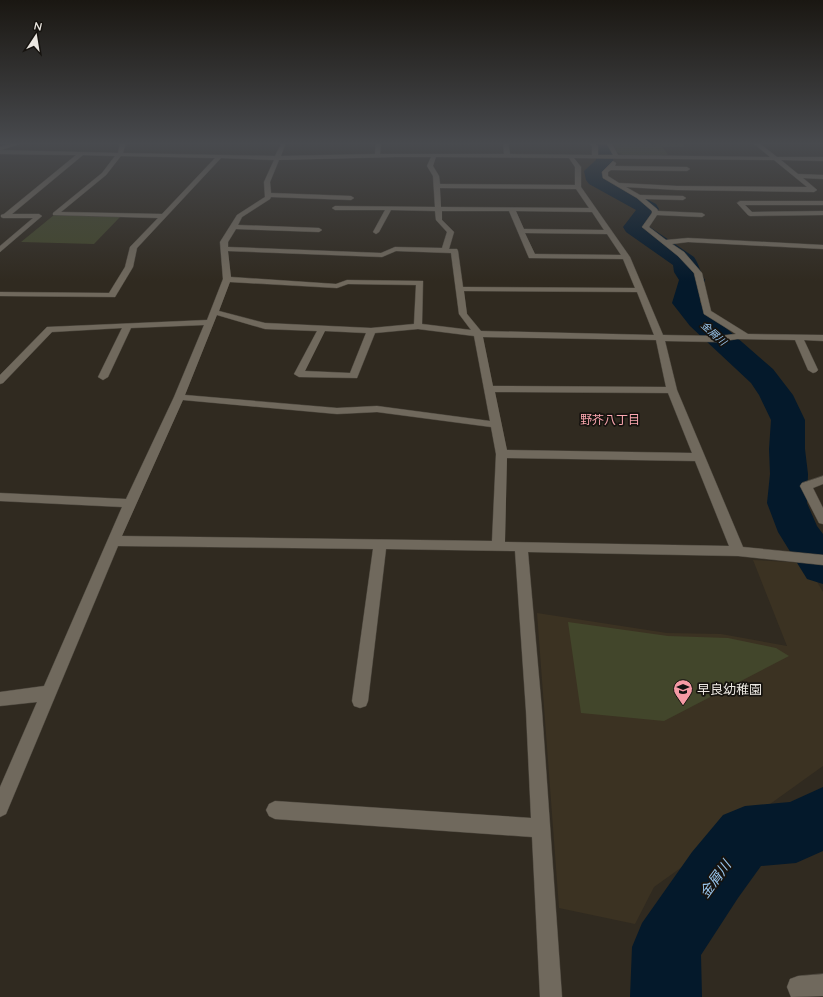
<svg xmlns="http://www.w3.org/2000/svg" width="823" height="997" font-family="Quicksand,'Noto Sans JP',sans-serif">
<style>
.built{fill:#3b3222}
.green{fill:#42462b}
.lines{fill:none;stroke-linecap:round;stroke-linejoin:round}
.river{fill:#04192b;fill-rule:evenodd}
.minor-casing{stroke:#4b463d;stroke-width:1}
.minor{fill:#70695d;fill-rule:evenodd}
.labels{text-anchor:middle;stroke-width:3.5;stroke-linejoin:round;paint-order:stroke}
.far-water-label{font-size:10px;font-style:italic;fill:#99c6ee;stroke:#16130f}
.neighbourhood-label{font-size:12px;fill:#fba7b0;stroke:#16130f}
.near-poi-label{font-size:13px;fill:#ebe7e1;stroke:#16130f;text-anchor:start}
.near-water-label{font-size:14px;font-style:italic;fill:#99c6ee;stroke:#16130f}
</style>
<rect width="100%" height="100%" fill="#302a20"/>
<path class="built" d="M 753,560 L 806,563 L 823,592 L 823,766 L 654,887 L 635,924 L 559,908 L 537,613 L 667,633 L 721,634 L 787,646 Z"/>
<path class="green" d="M 613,142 L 680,142 L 685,147 L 662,147 L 668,155 L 623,155 L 617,152 Z
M 54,215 L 120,217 L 94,244 L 21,242 Z
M 568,622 L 668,636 L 728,638 L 776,648 L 789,656 L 664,721 L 581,713 Z"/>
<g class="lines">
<path class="river" d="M 595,142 L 611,142 L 614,149 L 613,163 L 604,173 L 605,177 L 656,204 L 659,209 L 647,225 L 694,257 C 699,264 700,272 705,280 L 700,302 L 710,314 L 773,369 L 793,395 L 805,420 L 805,449 L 808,474 L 807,503 L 817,526 L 823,534 L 823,584 L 807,579 L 778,532 L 767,503 L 770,474 L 769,449 L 771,420 L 759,395 L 751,383 L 690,326 L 672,303 L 679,280 L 674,272 L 673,265 L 626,232 L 623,227 L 636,210 L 589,184 L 586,180 L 584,171 L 596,160 Z
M 823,787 L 823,851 L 796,863 L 761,866 L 738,898 L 701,955 L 702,997 L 630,997 L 632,947 L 642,923 L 692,852 L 723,815 L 745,806 L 790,802 Z"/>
<g class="minor-casing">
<path id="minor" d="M 19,142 L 26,142 L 1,150 L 118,153 L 120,143 L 126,142 L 123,153 L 275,156 L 282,142 L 286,142 L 281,156 L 375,154 L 376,142 L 381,142 L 380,154 L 504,154 L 503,142 L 508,142 L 510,154 L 592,155 L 592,146 L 587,142 L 593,142 L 598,146 L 598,155 L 613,155 L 606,142 L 611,142 L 618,155 L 770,157 L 752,142 L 758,142 L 777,157 L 823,157 L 823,161 L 781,160 L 798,174 L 823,175 L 823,179 L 803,178 L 816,189 L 817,190 L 814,192 L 677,190 L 626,187 L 640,195 L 683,196 L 686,198 L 683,200 L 645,199 L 657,209 L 658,211 L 702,213 L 705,215 L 702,217 L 657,215 L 649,227 L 666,240 L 688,238 L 823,245 L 823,249 L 688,242 L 672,244 L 684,252 L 702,273 L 711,311 L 748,334 L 823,335 L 823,341 L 804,340 L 818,370 L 816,372 L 813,373 L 808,370 L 795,340 L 737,339 L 718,342 L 665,341 L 677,390 L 743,547 L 823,555 L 823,565 L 738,556 L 528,552 L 542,711 L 562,997 L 540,997 L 532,837 L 275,819 L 269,816 L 266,810 L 269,804 L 275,801 L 531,818 L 526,711 L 515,551 L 386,549 L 368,701 L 366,706 L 360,708 L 354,706 L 352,701 L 373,549 L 118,546 L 6,814 L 0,817 L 0,787 L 37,702 L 0,706 L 0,692 L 44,686 L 122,507 L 0,501 L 0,493 L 126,499 L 174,397 L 204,325 L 131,328 L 108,377 L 103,380 L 98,377 L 122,328 L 52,332 L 3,383 L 0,384 L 0,375 L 47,327 L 207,320 L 223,279 L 220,242 L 237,215 L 265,197 L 264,182 L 274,160 L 221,158 L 137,248 L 133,267 L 115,297 L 0,296 L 0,292 L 109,293 L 125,267 L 130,247 L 158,218 L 53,215 L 53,213 L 102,173 L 115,156 L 83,155 L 12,214 L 39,214 L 42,216 L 0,252 L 0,246 L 33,218 L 3,218 L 1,217 L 1,215 L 4,214 L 76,155 L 0,154 L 0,147 ZM 121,156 L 215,158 L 162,214 L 61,212 L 106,175 ZM 396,157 L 431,157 L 427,166 L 433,176 L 435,207 L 335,206 L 332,208 L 335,210 L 385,210 L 373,232 L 376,234 L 379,232 L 391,210 L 435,211 L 436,220 L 447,232 L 442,248 L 395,247 L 381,253 L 228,247 L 228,242 L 236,229 L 319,232 L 322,230 L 319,228 L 238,225 L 242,217 L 270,199 L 271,197 L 351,200 L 354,198 L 351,196 L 271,193 L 270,182 L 279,160 ZM 436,157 L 569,158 L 575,167 L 575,185 L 440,184 L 439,176 L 433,166 ZM 574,158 L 774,160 L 807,187 L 677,186 L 619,183 L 608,176 L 608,172 L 611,170 L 687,171 L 690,169 L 687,167 L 615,166 L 616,163 L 613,161 L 602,172 L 603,178 L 637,198 L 652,211 L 652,213 L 642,227 L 678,256 L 694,273 L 704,314 L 736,334 L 718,336 L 663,335 L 630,257 L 581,187 L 581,167 ZM 440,188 L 576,189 L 589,208 L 441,207 ZM 442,211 L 509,211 L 529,258 L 623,259 L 635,288 L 463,287 L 458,251 L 457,249 L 449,249 L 454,232 L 442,220 ZM 516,211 L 592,212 L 604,230 L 524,229 ZM 525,233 L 607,234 L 621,255 L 535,254 ZM 228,251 L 382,257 L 396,251 L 451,253 L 459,314 L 471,330 L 422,324 L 423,281 L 347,280 L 336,284 L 231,277 ZM 230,282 L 337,288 L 348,284 L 416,285 L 414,324 L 371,328 L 265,323 L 219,311 ZM 464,291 L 637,292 L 654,335 L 481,331 L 467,314 ZM 217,315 L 265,329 L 317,331 L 294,374 L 299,377 L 357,378 L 375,333 L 418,329 L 474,336 L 490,421 L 377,406 L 337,408 L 185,395 ZM 325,331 L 366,333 L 350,373 L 305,371 ZM 483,337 L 656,340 L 666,387 L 493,386 ZM 495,392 L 668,393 L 692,453 L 507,450 ZM 183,400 L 337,414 L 377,412 L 491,427 L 496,454 L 492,541 L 122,536 ZM 507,458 L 695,461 L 729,546 L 505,542 Z
M 436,142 L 473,142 L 470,144 L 439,144 Z
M 740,201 L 823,201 L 823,205 L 745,205 L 752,212 L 823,211 L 823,215 L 750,216 L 748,215 L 737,203 Z
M 823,476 L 823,484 L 813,488 L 823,508 L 823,524 L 819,523 L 800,486 L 802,483 Z
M 823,974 L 823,996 L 791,997 L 787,987 L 790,979 L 798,976 Z"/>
</g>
<use href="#minor" class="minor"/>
</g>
<linearGradient id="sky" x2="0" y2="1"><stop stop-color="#1a1712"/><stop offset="0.51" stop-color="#484a4e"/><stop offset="1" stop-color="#484a4e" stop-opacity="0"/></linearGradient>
<rect width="823" height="281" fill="url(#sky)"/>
<defs>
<g id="school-pin" transform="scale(1)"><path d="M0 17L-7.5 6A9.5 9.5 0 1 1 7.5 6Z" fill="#f49aa5" stroke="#16130f"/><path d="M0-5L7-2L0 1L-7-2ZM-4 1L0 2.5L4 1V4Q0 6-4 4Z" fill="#111"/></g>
</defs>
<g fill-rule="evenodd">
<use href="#school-pin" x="683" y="689"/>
</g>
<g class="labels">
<g class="far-water-label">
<text transform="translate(714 333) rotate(42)" y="4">金屑川</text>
</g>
<g class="neighbourhood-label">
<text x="610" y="424">野芥八丁目</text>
</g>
<g class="near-poi-label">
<text x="697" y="694">早良幼稚園</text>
</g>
<g class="near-water-label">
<text transform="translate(715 879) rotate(-54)" y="5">金屑川</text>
</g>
</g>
<g transform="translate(36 36) rotate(12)" stroke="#16130f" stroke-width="3" paint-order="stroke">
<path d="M0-3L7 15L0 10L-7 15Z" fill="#ebe7e1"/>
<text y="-6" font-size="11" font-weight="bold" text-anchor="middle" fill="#ebe7e1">N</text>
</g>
</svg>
